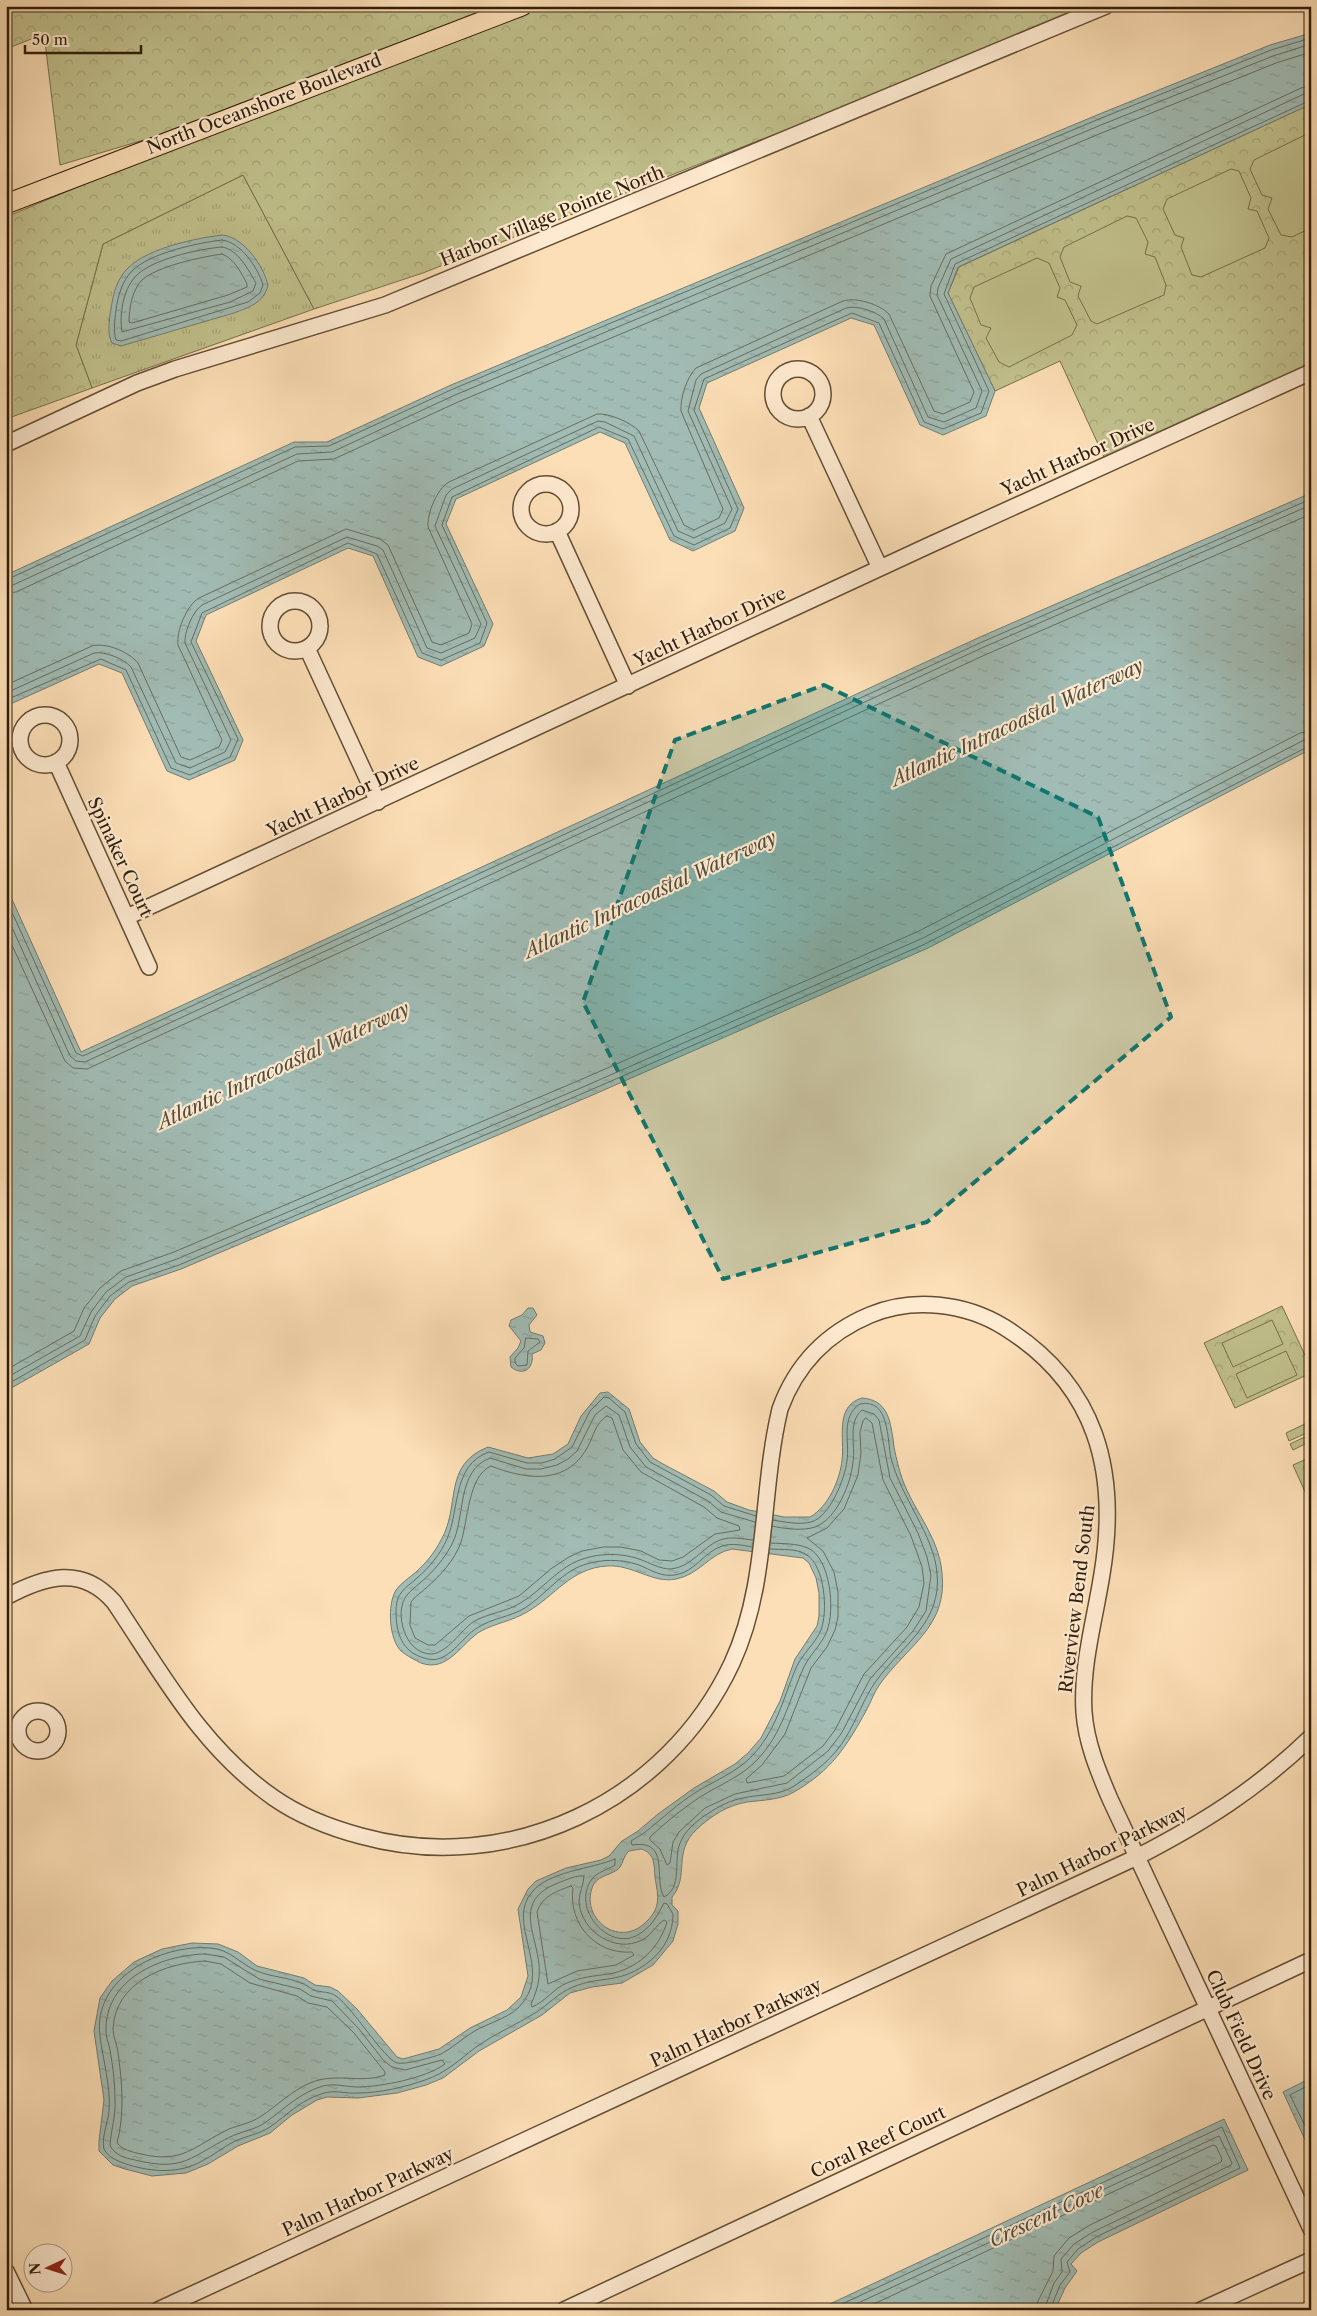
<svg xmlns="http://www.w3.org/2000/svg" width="1317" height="2316" font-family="'Libre Caslon Text',serif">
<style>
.grass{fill:url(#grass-tufts);stroke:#78704b}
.forest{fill:url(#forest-crowns);stroke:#78704b}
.pitch{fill:#c1c18d;stroke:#78704b}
.water{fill:url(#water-ripples);stroke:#747d70;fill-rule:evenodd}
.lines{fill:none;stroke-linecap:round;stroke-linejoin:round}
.shore{stroke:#686d5f;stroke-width:1}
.minor-casing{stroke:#634e34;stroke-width:18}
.major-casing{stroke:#301e09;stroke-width:21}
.minor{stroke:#feead0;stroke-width:15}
.major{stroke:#fddfb7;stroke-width:19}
.marked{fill:#0f766e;fill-opacity:0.2;stroke:#0f766e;stroke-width:4;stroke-dasharray:10 6;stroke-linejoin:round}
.labels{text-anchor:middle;stroke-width:4.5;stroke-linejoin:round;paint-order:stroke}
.street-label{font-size:18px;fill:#301e09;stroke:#feead0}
.water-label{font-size:19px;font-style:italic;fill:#524d3d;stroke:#feead0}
</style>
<defs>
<pattern id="grass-tufts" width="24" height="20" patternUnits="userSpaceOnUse" patternTransform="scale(1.25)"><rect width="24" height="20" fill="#c1c18d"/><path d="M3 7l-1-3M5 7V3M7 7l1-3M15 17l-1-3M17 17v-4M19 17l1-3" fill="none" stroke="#a6a578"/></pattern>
<pattern id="forest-crowns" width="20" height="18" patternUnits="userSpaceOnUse" patternTransform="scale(1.25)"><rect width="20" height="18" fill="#c1c18d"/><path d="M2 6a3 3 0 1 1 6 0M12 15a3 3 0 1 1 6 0" fill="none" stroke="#a6a578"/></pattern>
<pattern id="water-ripples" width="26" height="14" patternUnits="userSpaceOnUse" patternTransform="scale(1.25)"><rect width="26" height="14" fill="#a1bcb5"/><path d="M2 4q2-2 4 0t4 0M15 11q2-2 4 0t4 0" fill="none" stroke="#8ba19a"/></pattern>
</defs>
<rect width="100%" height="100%" fill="#fddfb7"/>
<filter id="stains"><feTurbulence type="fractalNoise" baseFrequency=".004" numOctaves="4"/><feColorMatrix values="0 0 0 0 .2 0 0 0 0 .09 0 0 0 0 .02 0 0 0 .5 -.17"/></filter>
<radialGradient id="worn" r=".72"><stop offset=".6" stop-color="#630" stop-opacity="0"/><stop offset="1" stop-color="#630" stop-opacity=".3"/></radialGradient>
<path class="grass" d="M 243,175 L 314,309 L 92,388 L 76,345 L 103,244 Z"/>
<path class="forest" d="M 6,6 L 500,6 L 167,133 L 60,165 L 44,34 L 6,49 Z
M 545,6 L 1086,6 L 788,129 L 423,273 L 314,309 L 243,175 L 103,244 L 76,345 L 92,388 L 6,419 L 6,217 L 173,147 Z
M 1311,104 L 1311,376 L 1109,468 L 1060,361 L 995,391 L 948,293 L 959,267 Z
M 1282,1306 L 1311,1368 L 1311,1373 L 1235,1408 L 1204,1343 Z
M 1311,1457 L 1311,1502 L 1310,1503 L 1293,1465 Z"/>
<path class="pitch" d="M 1311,132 L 1311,228 L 1292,237 L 1281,235 L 1268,209 L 1272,198 L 1262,195 L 1250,169 L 1254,160 Z
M 1231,169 L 1239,171 L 1251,198 L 1248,209 L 1257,211 L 1269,238 L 1265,248 L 1201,277 L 1192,275 L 1181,247 L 1184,238 L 1175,235 L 1163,209 L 1167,199 Z
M 1127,216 L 1136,218 L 1148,242 L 1145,254 L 1155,257 L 1166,285 L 1164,295 L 1097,324 L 1091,321 L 1078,296 L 1081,286 L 1070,282 L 1060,257 L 1064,247 Z
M 1037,258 L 1049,263 L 1060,288 L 1057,297 L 1065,300 L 1077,325 L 1072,335 L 1009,367 L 999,362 L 986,338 L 991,328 L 981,325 L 970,298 L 974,287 Z
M 1272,1320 L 1283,1344 L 1233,1367 L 1222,1343 Z
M 1286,1351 L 1297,1375 L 1247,1398 L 1236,1374 Z
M 1311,1421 L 1311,1431 L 1289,1441 L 1286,1433 Z
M 1311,1434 L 1311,1441 L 1293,1450 L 1290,1444 Z"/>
<path class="water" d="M 1311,33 L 1311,104 L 958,267 L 948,293 L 995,391 L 986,416 L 943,435 L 920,425 L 874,325 L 851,318 L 707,383 L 699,408 L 744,508 L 735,531 L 693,551 L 670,540 L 625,443 L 600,432 L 456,499 L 446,524 L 493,624 L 484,646 L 441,666 L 418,657 L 373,556 L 348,548 L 206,615 L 196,641 L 243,740 L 235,760 L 189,780 L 167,771 L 122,673 L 99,664 L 6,706 L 6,575 L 294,442 L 327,442 L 451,385 L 1097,115 L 1270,45 Z
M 223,235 C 244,238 263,265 268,285 C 264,303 249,307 234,313 L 121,346 L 112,343 C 107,334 109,320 111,309 C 113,294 117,278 129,267 C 149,248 196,238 223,235 Z
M 1311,493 L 1311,749 L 928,948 L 588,1097 L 181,1269 L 132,1286 L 115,1299 L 100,1318 L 89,1344 L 6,1391 L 6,886 L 81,1052 L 980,637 Z
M 528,1308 L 533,1308 L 537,1315 L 529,1325 L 530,1332 L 543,1336 L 545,1343 L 541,1350 L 532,1354 C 534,1368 524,1377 511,1367 L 510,1357 L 518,1348 L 521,1341 L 509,1326 L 511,1320 L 522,1315 Z
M 608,1392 L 629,1409 L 640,1442 L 653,1458 L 663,1464 L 714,1491 L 727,1502 L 749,1510 L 784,1517 L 810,1517 C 828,1507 840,1480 842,1460 C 845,1440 834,1406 862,1398 C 887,1400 890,1419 893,1439 C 894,1450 897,1461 900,1472 C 910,1507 939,1535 942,1573 C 948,1627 907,1646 880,1684 C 874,1692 871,1702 866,1711 C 846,1747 832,1770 794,1792 C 780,1800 763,1800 747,1802 C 728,1805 711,1816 697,1829 C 672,1852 690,1876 672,1897 L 672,1905 L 678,1911 L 678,1924 L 673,1941 L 653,1965 L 622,1983 L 592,1987 L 570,1993 L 542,2015 L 479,2051 L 443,2078 L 426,2085 L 397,2093 L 358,2098 L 327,2097 L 317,2100 L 292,2115 L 270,2133 L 238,2146 L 208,2164 L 186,2173 L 152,2176 L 125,2169 L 113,2165 L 99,2151 L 99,2141 L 104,2100 L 94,2031 L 100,1998 L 112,1981 L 134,1962 L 162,1949 L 192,1943 L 218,1944 L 238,1952 L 257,1966 L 304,1978 L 315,1985 L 330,1987 L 338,1991 L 357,2009 L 397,2057 L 403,2059 L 439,2049 L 470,2028 L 507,2010 L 521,1997 L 528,1976 L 518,1909 L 528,1889 L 536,1881 L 566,1868 L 601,1860 L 609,1856 L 622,1841 L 638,1831 L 658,1814 L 694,1788 L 735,1764 L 748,1753 L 761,1738 L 780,1701 L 795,1659 L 817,1626 L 819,1616 L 819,1593 L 816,1578 L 809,1563 L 803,1558 L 732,1549 C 710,1553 699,1575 676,1579 C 653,1584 632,1564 607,1566 C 571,1568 555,1596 527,1612 C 512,1621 496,1623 481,1631 C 462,1642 448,1673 421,1663 C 415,1660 407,1656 401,1651 C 389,1639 387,1605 396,1590 C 401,1583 409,1578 416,1572 C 426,1563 435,1552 441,1540 C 461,1506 442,1465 488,1447 L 528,1458 L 553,1454 L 568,1444 L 581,1416 L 600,1393 ZM 641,1849 C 655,1853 654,1865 655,1877 C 656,1886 659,1895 657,1904 C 656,1910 652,1916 648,1920 C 621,1950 581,1920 592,1888 C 596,1876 608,1876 617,1870 C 623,1866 623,1856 629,1851 Z
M 1311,2078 L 1311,2142 L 1307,2144 L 1283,2092 Z
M 1224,2119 L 1248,2170 L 1098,2242 L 1081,2253 L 1071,2264 L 1077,2271 L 1065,2288 L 1055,2310 L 817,2310 Z"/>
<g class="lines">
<path class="shore" d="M 222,240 C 241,242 258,268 263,285 L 260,293 L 248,302 L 121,341 L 116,340 C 113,331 115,319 116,310 C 118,296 122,281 132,271 C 150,253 197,243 222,240 Z
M 222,247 C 238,249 249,271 256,283 L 253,291 L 230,302 L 122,332 C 119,315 123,290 135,277 C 151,259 199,249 222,247 Z
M 222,254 C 234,258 242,274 247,284 L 247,287 L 228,295 L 132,323 L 129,322 C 129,309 132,291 141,281 C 156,266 202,257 222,254 Z
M 6,580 L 295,447 L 329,446 L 453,389 L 1099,119 L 1271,50 L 1311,38
M 6,586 L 13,585 L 297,454 L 332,452 L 455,395 L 1101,125 L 1273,56 L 1311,44
M 6,593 L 16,592 L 298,461 L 334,459 L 458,402 L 1104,132 L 1276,63 L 1311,52
M 6,685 L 92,646 C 106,642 129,652 138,663 L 181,757 L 190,760 L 219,747 L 222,740 L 178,645 C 176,631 187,605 199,598 L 346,529 L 380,539 L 388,545 L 432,642 L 441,645 L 469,633 L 472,624 L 428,527 C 427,513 437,489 449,482 L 597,414 C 609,413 630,422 639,431 L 684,525 L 694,530 L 719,518 L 723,509 L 681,411 C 680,398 687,377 696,368 L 843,301 C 856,297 879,304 889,314 L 934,411 L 943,414 L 970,402 L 974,392 L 930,296 L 931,286 L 946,254 L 1301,88 L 1311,86
M 6,693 L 94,653 C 105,651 124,659 131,667 L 176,763 L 190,768 L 225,752 L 231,740 L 185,643 C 184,632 193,611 202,605 L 347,537 L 377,546 L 383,550 L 427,648 L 441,653 L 475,638 L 481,624 L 435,526 L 446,495 L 452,489 L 598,421 L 605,422 L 634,436 L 678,531 L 694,538 L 725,523 L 732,509 L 688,411 L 696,380 L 701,374 L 846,308 C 856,305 876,311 884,319 L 928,417 L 944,422 L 976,408 L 982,391 L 937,295 L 938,288 L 951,259 L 1304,94 L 1311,93
M 6,700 L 101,659 L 126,670 L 171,768 L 190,775 L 230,757 L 238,739 L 191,642 L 202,613 L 348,543 L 377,554 L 422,653 L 441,660 L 480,643 L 487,623 L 442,525 L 452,497 L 599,427 L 628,439 L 674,536 L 694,545 L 730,528 L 738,509 L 694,410 L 704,379 L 852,313 L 879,323 L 924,422 L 943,429 L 981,413 L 989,391 L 944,294 L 955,264 L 1311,100
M 6,899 L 76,1053 L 83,1056 L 982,642 L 1311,499
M 6,914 L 70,1056 L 76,1061 L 85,1062 L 984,647 L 1311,505
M 6,932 L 65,1061 L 73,1068 L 87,1069 L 987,654 L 1311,514
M 526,1338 L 538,1339 L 540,1342 L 528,1351 L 527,1365 L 518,1366 L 515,1363 L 515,1358 L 524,1348 Z
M 6,1370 L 74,1331 L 84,1308 L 100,1288 L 121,1271 L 174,1252 L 580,1080 L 919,931 L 1300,733 L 1311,731
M 6,1378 L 80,1336 L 91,1312 L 106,1292 L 126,1277 L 177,1259 L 583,1087 L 923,938 L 1304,740 L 1311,739
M 6,1385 L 85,1340 L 95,1316 L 110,1296 L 129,1282 L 179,1265 L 586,1092 L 925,944 L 1311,745
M 607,1416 L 612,1418 L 623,1450 L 641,1472 L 704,1507 L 717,1518 L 739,1526 L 740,1530 L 715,1534 L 683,1557 L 672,1561 L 659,1560 L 641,1551 L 621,1547 L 603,1547 L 582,1551 L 569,1557 L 552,1568 L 519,1596 L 469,1616 L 435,1645 L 428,1645 L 415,1638 L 410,1625 L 411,1602 C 415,1596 421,1593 426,1588 C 439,1577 455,1560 461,1542 C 468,1521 468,1476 491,1466 C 524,1479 566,1486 587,1448 C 594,1436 595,1423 607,1416 Z
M 866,1418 L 872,1423 L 883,1480 L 911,1536 L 922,1567 L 924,1583 L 919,1607 L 907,1627 L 864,1674 L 835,1730 L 823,1746 L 784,1776 L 747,1783 L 746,1779 L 762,1765 L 785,1734 L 811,1668 L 827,1647 L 835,1630 L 838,1617 L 838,1592 L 834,1572 L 823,1551 L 807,1538 L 827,1528 L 844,1509 L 858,1475 L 861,1453 L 860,1432 L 863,1421 Z
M 753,1540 C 742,1539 731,1536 720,1540 C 702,1547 692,1567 671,1569 C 659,1569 651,1563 639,1559 C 619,1552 593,1553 573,1563 C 554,1573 540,1591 522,1602 C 507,1612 488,1613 473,1622 C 460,1631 448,1653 431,1654 C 405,1654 393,1612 407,1595 C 411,1590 417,1586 421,1582 C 433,1572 445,1558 452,1544 C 466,1517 456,1471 490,1458 L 526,1469 L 541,1469 L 557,1465 L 568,1459 L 577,1451 L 595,1415 L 606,1406 L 619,1415 L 630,1447 L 646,1467 L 708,1501 L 721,1512 L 755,1522
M 771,1543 C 783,1544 796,1543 808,1548 C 831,1559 835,1610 827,1631 C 821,1646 809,1655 803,1669 C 789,1701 782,1734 757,1760 C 741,1777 719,1785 700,1797 C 682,1809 666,1822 650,1837 L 650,1840 L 660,1849 L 667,1865 L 670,1863 L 673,1842 L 679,1832 L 705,1808 L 735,1794 L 787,1783 L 828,1751 L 841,1734 L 870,1679 L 913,1631 L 926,1611 L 931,1575 L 927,1557 L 918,1533 L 890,1478 L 879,1420 L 874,1414 L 862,1410 C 847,1423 856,1445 853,1462 C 851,1483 837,1519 815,1527 C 803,1531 785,1529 772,1526
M 752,1547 C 742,1545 732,1543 722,1546 C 704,1552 695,1572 675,1575 C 661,1577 651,1570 639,1565 C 619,1558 595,1559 576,1568 C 557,1578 543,1596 525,1608 C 510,1617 492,1618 477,1628 C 462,1637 448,1664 428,1659 C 404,1654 397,1637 396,1615 C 396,1608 396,1599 401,1593 C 405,1587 412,1583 417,1578 C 429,1568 441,1553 447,1539 C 460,1509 452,1465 489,1452 L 527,1463 L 542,1463 L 555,1459 L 572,1447 L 590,1411 L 604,1397 L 609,1398 L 625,1412 L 636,1444 L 650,1462 L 711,1495 L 724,1506 L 756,1516
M 770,1549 C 782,1550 797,1548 807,1555 C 825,1567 828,1611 821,1630 C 815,1644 802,1654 796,1668 C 783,1699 776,1731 752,1756 C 737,1772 716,1780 698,1791 C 678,1803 662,1819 644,1833 C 640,1836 635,1838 631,1841 L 632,1845 C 671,1839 653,1879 664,1897 C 682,1888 674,1862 679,1846 C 683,1832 697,1820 709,1813 C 719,1806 731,1800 743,1798 C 760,1794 779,1796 794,1786 C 814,1773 834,1758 846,1737 C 857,1719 864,1698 876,1681 C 902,1645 942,1623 937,1573 C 934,1535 901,1498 891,1458 C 887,1440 890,1398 860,1404 C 840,1417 850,1442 847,1461 C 845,1478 830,1517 811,1522 C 800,1525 784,1522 773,1520
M 615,1859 L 615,1865 C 607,1870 597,1872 592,1879 C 570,1908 610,1955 641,1933 C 653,1925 658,1914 664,1903 L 667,1904 L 673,1914 C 673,1932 665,1949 650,1961 C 620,1985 602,1975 573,1987 C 558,1993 548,2005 535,2013 C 516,2025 494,2034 476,2047 C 459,2060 446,2073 425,2080 C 405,2087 380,2093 358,2093 C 345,2094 334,2089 321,2094 C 301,2100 287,2115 270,2127 C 259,2134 247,2136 235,2141 C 223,2147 214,2155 202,2161 C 179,2174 153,2172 129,2165 C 120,2162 108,2158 104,2149 C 101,2139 108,2122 109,2111 C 111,2086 103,2061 100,2036 C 92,1978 161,1944 210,1948 C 230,1949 240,1964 257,1971 C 271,1977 287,1977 301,1983 C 306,1984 309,1988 314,1990 C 322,1993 329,1991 336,1996 C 354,2009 383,2058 397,2063 C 405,2065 434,2057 441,2054 C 452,2048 462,2039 473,2032 C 489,2022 513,2018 524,2001 C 550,1966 506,1922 532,1892 C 549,1871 592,1869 615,1859 Z
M 584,1876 C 584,1884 579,1893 579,1902 C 581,1931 615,1954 642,1940 C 651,1936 656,1925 664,1920 L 667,1922 C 659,1949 637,1969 609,1974 C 594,1976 581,1977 567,1983 C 554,1988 545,2002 532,2007 L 531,2004 C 535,1995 538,1987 539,1978 C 543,1940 507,1903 558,1883 C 566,1880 576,1875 584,1876 Z
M 571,1886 L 573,1888 C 568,1924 596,1955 632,1952 L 634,1955 L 616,1965 L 577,1971 L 548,1984 L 537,1912 C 542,1896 557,1891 571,1886 Z
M 205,1954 L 224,1957 L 259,1979 L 300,1989 L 311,1996 L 332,2001 L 359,2029 L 384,2061 L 392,2067 L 405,2070 L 442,2060 L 445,2064 C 426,2078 381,2087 357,2087 C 346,2087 335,2083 323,2086 C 301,2092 284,2109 266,2122 C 255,2130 242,2131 230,2137 C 190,2157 184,2172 135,2160 C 125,2158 114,2155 110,2145 C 111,2130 116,2115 115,2100 C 115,2084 113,2066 110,2050 C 109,2044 106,2038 106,2032 C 104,1979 161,1955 205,1954 Z
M 205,1961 L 221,1964 L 250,1983 L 297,1996 L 308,2003 L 327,2007 L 354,2033 L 385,2072 L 385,2075 C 361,2084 335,2072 310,2083 C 291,2091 277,2106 260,2117 C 251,2123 239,2125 229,2129 C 194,2146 183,2164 141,2154 C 132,2152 123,2150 117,2143 C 125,2112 122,2083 118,2052 C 117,2044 113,2037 113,2029 C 115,1982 165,1963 205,1961 Z
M 1311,2084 L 1290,2095 L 1311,2138
M 829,2310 L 1222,2127 L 1240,2168 L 1096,2237 L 1078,2249 L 1067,2262 L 1070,2272 L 1060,2285 L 1050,2310
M 843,2310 L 1219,2136 L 1232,2163 L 1231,2165 L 1093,2232 L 1074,2244 L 1061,2259 L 1062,2272 L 1054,2283 L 1044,2310
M 861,2310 L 1213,2145 L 1216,2146 L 1222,2159 L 1221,2162 L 1090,2225 L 1069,2238 L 1054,2256 L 1053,2271 L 1038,2301 L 1036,2310"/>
<g class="minor-casing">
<path id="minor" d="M773 394a25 25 0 1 1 50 0a25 25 0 1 1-50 0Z
M 809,416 L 880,568
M 6,444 L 137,383 L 175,369 L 385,305 L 1106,6
M521 509a25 25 0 1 1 50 0a25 25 0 1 1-50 0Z
M 557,531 L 628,686
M270 626a25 25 0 1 1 50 0a25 25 0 1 1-50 0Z
M 307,648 L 378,802
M20 740a25 25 0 1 1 50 0a25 25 0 1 1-50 0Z
M 56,762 L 149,967
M 127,917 L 932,544 L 1311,372
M 6,1597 C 45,1576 82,1565 114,1602 C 163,1675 201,1747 274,1798 C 300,1816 331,1828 361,1836 C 509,1877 667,1802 732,1663 C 769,1583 760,1493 780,1409 C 796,1365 827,1333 870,1315 C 913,1297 965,1303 1004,1327 C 1097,1385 1119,1471 1102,1574 C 1095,1619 1081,1666 1084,1712 C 1086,1742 1098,1771 1110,1799 L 1311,2229
M18 1731a20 20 0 1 1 40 0a20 20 0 1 1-40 0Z
M 6,2271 L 25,2310
M 158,2310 L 1137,1857 C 1203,1823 1257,1789 1311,1737
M 564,2310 L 1311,1960
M 1201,2310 L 1311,2260"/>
</g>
<g class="major-casing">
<path id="major" d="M 6,204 L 522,6"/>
</g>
<use href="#minor" class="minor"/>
<use href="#major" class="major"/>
</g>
<path class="marked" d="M 824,685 L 1098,817 L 1171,1017 L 927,1222 L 723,1279 L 583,1002 L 675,740 Z"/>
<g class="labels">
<g class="street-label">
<text transform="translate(264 104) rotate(-21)" y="6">North Oceanshore Boulevard</text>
<text transform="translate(552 216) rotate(-22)" y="6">Harbor Village Pointe North</text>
<text transform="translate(1078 457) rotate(-24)" y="6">Yacht Harbor Drive</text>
<text transform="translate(710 627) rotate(-25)" y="6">Yacht Harbor Drive</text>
<text transform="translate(343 797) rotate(-25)" y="6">Yacht Harbor Drive</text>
<text transform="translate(120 857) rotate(65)" y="6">Spinaker Court</text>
<text transform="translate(1077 1599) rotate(-83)" y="6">Riverview Bend South</text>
<text transform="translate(1102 1851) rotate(-26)" y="6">Palm Harbor Parkway</text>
<text transform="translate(736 2023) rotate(-25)" y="6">Palm Harbor Parkway</text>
<text transform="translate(1241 2035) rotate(65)" y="6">Club Field Drive</text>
<text transform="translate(878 2142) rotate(-25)" y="6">Coral Reef Court</text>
<text transform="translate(368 2192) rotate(-25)" y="6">Palm Harbor Parkway</text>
</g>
<g class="water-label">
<text transform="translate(1017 722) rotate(-25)" y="7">Atlantic Intracoastal Waterway</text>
<text transform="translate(650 894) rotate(-25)" y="7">Atlantic Intracoastal Waterway</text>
<text transform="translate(283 1065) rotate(-25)" y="7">Atlantic Intracoastal Waterway</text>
<text transform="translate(1046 2215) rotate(-25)" y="7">Crescent Cove</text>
</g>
</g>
<rect width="1317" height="2316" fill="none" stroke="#fddfb7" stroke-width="25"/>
<rect x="8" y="8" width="1302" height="2301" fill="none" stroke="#301e09" stroke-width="2.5"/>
<rect x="12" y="12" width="1292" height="2291" fill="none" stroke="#301e09"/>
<g transform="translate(48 2268) rotate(266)"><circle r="24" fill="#feead0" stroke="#ac9880"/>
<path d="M0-4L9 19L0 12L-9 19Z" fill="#8f2418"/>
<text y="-8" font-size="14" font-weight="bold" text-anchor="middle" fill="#301e09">N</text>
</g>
<path d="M25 45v8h116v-8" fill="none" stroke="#301e09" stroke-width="2.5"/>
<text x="32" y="45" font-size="15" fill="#301e09" stroke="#feead0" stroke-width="4" paint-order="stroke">50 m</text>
<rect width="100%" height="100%" filter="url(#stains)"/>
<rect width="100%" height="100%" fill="url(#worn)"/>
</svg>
